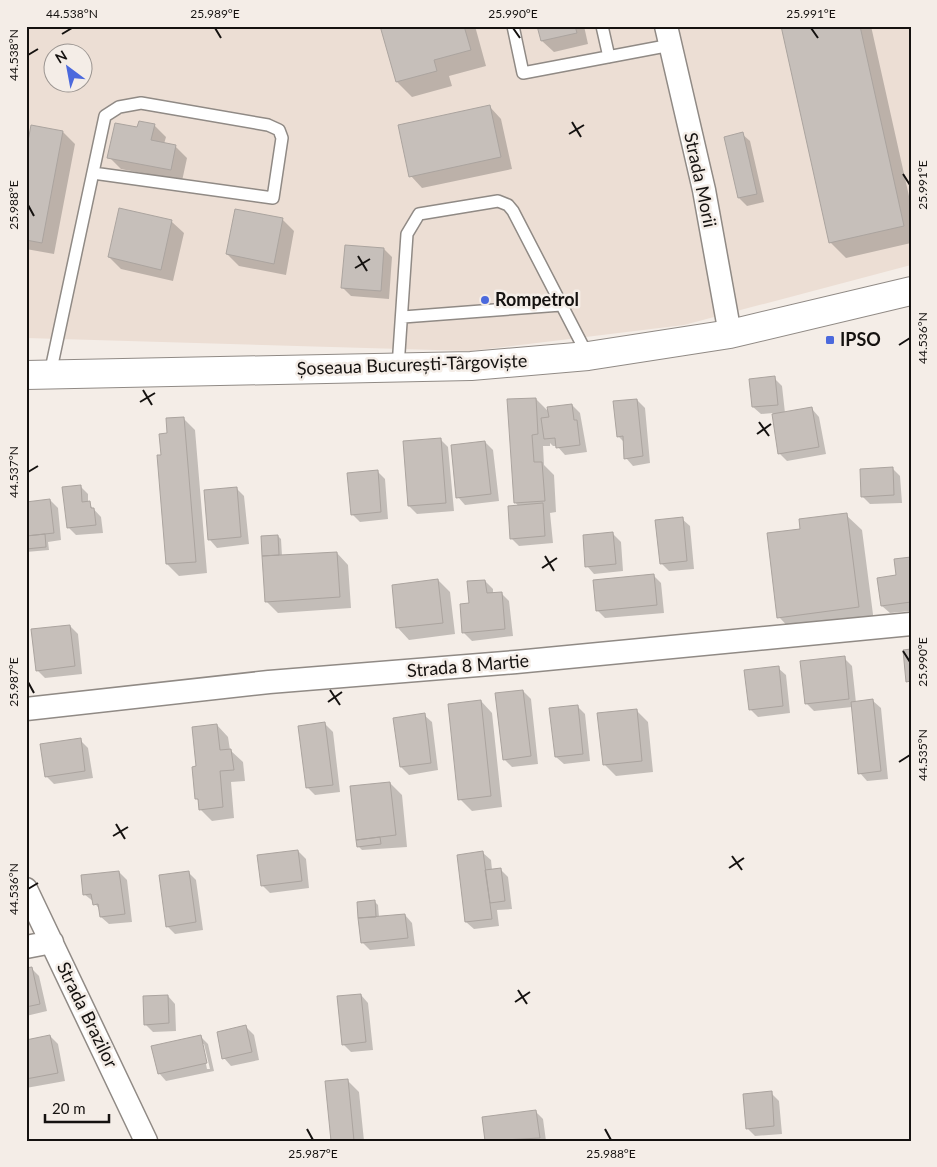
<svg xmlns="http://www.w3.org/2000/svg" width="937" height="1167" font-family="Lato,sans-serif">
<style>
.built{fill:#ecded4;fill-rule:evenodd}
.shadow{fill:#0003;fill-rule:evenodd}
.building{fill:#c6bfba;stroke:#aba49f}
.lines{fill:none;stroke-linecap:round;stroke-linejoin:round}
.lane-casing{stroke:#908a85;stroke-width:14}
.street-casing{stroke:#908a85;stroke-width:25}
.primary-casing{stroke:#908a85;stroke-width:30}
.lane{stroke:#fff;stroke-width:11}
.street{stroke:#fff;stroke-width:22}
.primary{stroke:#fff;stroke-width:28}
.ticks{fill:none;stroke:#151210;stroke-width:2}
.poi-dot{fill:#4b69dd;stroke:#f4ede7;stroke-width:2}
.labels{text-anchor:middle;stroke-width:5;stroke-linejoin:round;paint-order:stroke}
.street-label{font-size:18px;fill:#151210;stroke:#f4ede7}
.poi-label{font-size:18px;font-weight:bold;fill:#151210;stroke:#f4ede7;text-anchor:start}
.neatline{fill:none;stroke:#151210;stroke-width:2}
.ticks-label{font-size:12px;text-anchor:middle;fill:#151210}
</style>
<rect width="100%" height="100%" fill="#f4ede7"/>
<path class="built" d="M 26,26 L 911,26 L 911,265 L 684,325 L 470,351 L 26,338 ZM 52,52 L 82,52 L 82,82 L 52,82 Z"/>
<path class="shadow" d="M 381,26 L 475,26 L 486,66 L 449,76 L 452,86 L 412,97 L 397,82 Z
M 539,26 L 584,26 L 588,44 L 554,52 L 542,41 Z
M 783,26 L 871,26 L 911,205 L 911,243 L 846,258 L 830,242 Z
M 490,107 L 501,119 L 512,169 L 422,188 L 411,176 Z
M 154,125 L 166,137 L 164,144 L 175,146 L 187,158 L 182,181 L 121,169 L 109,157 L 138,128 Z
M 32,127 L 63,132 L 75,144 L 54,254 L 26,249 L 26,158 Z
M 742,134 L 750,141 L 764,202 L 747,206 L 739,198 L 726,138 Z
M 120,210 L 172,222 L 184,233 L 173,281 L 121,269 L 109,257 Z
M 282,219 L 294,231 L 286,275 L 239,266 L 227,254 Z
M 384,249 L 392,257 L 389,299 L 351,296 L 343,288 Z
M 774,378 L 782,386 L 785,413 L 812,409 L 819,417 L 826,454 L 787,461 L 779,453 L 773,413 L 761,414 L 753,407 Z
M 536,399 L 549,412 L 572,405 L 580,413 L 587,452 L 565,455 L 557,446 L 553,446 L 550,443 L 550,446 L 543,446 L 544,465 L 554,475 L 556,512 L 550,513 L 553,543 L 519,546 L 511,538 L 519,507 L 515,502 Z
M 637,400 L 645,408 L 650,463 L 633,466 L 626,458 L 624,442 L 618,436 Z
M 183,418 L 195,430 L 207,573 L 179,576 L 167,564 L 162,456 L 168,434 Z
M 440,439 L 448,447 L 454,511 L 417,514 L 409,506 Z
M 485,442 L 493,450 L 499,501 L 465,505 L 458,497 Z
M 892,468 L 900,476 L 902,503 L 870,504 L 862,496 Z
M 377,471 L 385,479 L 388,519 L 360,522 L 352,514 Z
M 80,486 L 88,494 L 88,503 L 101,517 L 103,533 L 76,535 L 68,527 Z
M 236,488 L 244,496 L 249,544 L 217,548 L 210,540 Z
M 50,500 L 58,508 L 61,540 L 48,542 L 49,550 L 26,552 L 26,503 Z
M 846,515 L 862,530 L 874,622 L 794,633 L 779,617 L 801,530 Z
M 682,519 L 690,526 L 694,569 L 669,571 L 661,563 Z
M 613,534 L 621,542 L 623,571 L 594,574 L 587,566 Z
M 278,536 L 281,539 L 282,556 L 337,553 L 348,565 L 351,608 L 278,613 L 266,601 L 264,556 Z
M 911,558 L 911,611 L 890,613 L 882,606 L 897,577 Z
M 653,575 L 661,583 L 664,613 L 605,618 L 597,610 Z
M 438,580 L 450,592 L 455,634 L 409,640 L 398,628 Z
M 485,581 L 493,589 L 493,594 L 501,593 L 509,601 L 513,636 L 472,641 L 464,633 L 470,604 Z
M 70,626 L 78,634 L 82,674 L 45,678 L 37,670 Z
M 844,658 L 852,666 L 856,703 L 873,701 L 881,708 L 888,779 L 867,781 L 860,773 L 852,707 L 814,711 L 806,703 Z
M 778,668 L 786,675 L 790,713 L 758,717 L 750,709 Z
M 523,691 L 531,699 L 538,764 L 512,767 L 504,759 Z
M 481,701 L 492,713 L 502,807 L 472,811 L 460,799 Z
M 577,706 L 585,714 L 590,761 L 564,764 L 556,757 Z
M 636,710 L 648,722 L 653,772 L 616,776 L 604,764 Z
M 424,715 L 432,722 L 438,770 L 409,775 L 401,767 Z
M 325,724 L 333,732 L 340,792 L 315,795 L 307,787 Z
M 217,725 L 228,737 L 230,750 L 243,762 L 245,781 L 231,782 L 234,818 L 212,821 L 200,809 L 200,802 L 196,798 L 197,768 Z
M 80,740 L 88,748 L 93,778 L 54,784 L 46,776 Z
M 390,783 L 402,795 L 407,847 L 362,850 L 358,846 L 352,788 Z
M 298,851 L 306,859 L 309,888 L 270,893 L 262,885 Z
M 483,853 L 491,860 L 492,870 L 500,869 L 508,877 L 512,909 L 497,910 L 499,926 L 474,929 L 466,922 Z
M 119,872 L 127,880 L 132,922 L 109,924 L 101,917 L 100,910 L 94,902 L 84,894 Z
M 188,872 L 196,880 L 203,930 L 175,934 L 167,926 Z
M 374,901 L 378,905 L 379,917 L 405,915 L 412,923 L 415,946 L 370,950 L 362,942 Z
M 31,968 L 39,976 L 47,1011 L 26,1016 L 26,969 Z
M 361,995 L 368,1003 L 373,1050 L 351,1052 L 343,1044 Z
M 168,996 L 175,1004 L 176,1031 L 153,1032 L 145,1024 Z
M 246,1027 L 254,1035 L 259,1060 L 231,1066 L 224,1058 Z
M 50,1036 L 58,1044 L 65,1081 L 26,1088 L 26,1041 Z
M 201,1037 L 208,1044 L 214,1071 L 166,1081 L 159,1073 ZM 202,1044 L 204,1044 L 210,1069 L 207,1069 Z
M 347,1080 L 359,1092 L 364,1141 L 333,1141 Z
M 771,1093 L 779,1101 L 782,1134 L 755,1136 L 747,1128 Z
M 535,1111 L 543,1119 L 546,1141 L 486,1141 Z"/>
<path class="building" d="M 380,26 L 464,26 L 471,50 L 434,60 L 437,71 L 396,82 Z
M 537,26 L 575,26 L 577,33 L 541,41 Z
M 781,26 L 860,26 L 904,226 L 829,243 Z
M 490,105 L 501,157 L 409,177 L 398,125 Z
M 139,121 L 155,124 L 151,140 L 176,145 L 171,170 L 107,158 L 115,123 L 137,127 Z
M 31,125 L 63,131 L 42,243 L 26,240 L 26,152 Z
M 743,132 L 757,194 L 738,198 L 724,137 Z
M 119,208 L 172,220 L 161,270 L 108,257 Z
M 235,209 L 283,218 L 274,264 L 226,254 Z
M 345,245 L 384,248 L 381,291 L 341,288 Z
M 775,376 L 778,405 L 752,407 L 749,379 Z
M 536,398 L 538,434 L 532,435 L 534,462 L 542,462 L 545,501 L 514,503 L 507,399 Z
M 637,399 L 643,456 L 624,459 L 623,436 L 617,437 L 613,401 Z
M 572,404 L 574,420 L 577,420 L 580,445 L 556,448 L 555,438 L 544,439 L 541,418 L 549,417 L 547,407 Z
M 812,407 L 819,447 L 778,454 L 772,414 Z
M 184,417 L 196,562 L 166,564 L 157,455 L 161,455 L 159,434 L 167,433 L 166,418 Z
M 441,438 L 446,503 L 408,506 L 403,441 Z
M 485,441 L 491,494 L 456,498 L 451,445 Z
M 893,467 L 894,495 L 861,497 L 860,469 Z
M 378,470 L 381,512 L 351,515 L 347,473 Z
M 81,485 L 82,502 L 90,501 L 91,508 L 94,508 L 96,525 L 67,528 L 62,487 Z
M 237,487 L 241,537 L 208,540 L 204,490 Z
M 50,499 L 54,533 L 26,536 L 26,502 Z
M 543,503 L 545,536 L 510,539 L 508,506 Z
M 847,513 L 859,607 L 777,618 L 767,533 L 800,529 L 799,519 Z
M 683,517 L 687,561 L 660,564 L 655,520 Z
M 613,532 L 616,564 L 585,567 L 583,535 Z
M 45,534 L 46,547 L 26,549 L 26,536 Z
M 278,535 L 279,555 L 262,556 L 261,536 Z
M 337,552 L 340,597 L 265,602 L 262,556 Z
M 911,557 L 911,602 L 881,606 L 877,578 L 896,575 L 894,559 Z
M 654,574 L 657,605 L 596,611 L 593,580 Z
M 438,579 L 443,623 L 396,628 L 392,585 Z
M 485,580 L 487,593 L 502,592 L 505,629 L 462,633 L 460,604 L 469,603 L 467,581 Z
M 70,625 L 75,666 L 36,671 L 31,629 Z
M 911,649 L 911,681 L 906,682 L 903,650 Z
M 845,656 L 849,699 L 805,704 L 800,661 Z
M 779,666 L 783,706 L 749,710 L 744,670 Z
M 523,690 L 531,756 L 503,760 L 495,693 Z
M 873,699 L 881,771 L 858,774 L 851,702 Z
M 481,700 L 491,796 L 458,800 L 448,704 Z
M 578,705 L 583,754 L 555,757 L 549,708 Z
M 637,709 L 642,761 L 603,765 L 597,713 Z
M 425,713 L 431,763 L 400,767 L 393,718 Z
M 325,722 L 333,785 L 306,788 L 298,726 Z
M 217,724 L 220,750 L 231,749 L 234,770 L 220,771 L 223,807 L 199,810 L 198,799 L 195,799 L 192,767 L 196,766 L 192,727 Z
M 81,738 L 85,771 L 45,777 L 40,744 Z
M 390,782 L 396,835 L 356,840 L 350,786 Z
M 380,837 L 381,844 L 357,847 L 356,840 Z
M 298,850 L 302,881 L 261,886 L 257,855 Z
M 483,851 L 492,919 L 465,922 L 457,855 Z
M 501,868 L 505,901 L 490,903 L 485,870 Z
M 119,871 L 125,914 L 100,917 L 98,904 L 93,905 L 91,894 L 83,895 L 81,875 Z
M 189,871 L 196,922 L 166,927 L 159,875 Z
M 375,900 L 376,917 L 358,918 L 357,902 Z
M 405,914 L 408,938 L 361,943 L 358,918 Z
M 32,967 L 40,1004 L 26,1007 L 26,968 Z
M 361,994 L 366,1042 L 342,1045 L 337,996 Z
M 168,995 L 169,1023 L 144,1025 L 143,996 Z
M 246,1025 L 252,1052 L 222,1059 L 217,1032 Z
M 50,1035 L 58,1073 L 26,1079 L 26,1040 Z
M 201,1035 L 207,1063 L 158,1074 L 151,1046 Z
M 348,1079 L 354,1141 L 331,1141 L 325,1081 Z
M 772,1091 L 774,1126 L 746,1129 L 743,1094 Z
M 536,1110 L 540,1138 L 485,1141 L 482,1117 Z"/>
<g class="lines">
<g class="lane-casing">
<path id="lane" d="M 513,26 L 523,73 L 671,45
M 602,26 L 609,57
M 403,317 L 561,305
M 398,367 L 407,234 L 419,214 L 498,201 L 508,205 L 513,211 L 588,356
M 50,374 L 105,116 L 119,107 L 141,103 L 268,125 L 279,130 L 282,138 L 273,198 L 93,173"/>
</g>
<g class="street-casing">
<path id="street" d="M 666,26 L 704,190 L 730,334
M 26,709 L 269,682 L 516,662 L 911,624
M 26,889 L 146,1141
M 26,947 L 52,942"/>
</g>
<g class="primary-casing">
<path id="primary" d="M 26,375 L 471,366 L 588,356 L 730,334 L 911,291"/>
</g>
<use href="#lane" class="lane"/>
<use href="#street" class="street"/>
<use href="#primary" class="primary"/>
</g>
<path class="ticks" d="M 215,28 L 221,38M 513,28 L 520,38M 811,28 L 818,38M 62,34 L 72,28M 28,55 L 38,49M 572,122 L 581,137M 569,134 L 584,125M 903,174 L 910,185M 28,205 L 34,216M 358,256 L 367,271M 355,268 L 370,259M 899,345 L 910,338M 143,390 L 152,405M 140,402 L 155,393M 759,422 L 769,436M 757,434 L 771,424M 28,472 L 38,466M 545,556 L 554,571M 542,568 L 557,558M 903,651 L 910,662M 28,682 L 34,693M 330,690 L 340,705M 328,702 L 342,692M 899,762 L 910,755M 116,824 L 125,839M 113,836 L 128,827M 732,856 L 742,870M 729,868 L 744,858M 28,889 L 38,883M 518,990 L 527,1004M 515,1002 L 530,992M 307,1129 L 313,1140M 605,1129 L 611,1140"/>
<g class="poi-dot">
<circle cx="485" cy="300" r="5"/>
<rect x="825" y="335" width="10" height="10" rx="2.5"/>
</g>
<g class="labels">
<g class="street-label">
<text transform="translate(700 180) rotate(78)" y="6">Strada Morii</text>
<text transform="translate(412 365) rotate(-2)" y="6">Șoseaua București-Târgoviște</text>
<text transform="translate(468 666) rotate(-5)" y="6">Strada 8 Martie</text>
<text transform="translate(87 1015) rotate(64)" y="6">Strada Brazilor</text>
</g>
<g class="poi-label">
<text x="495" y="306">Rompetrol</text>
<text x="840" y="346">IPSO</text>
</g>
</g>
<rect width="937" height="1167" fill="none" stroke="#f4ede7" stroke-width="55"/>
<g transform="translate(68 68) rotate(328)"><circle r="24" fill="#f4ede7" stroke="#9b9591"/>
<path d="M0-4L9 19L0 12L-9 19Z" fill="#4b69dd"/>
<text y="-8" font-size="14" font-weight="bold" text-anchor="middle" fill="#151210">N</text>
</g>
<path d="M45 1114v8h64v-8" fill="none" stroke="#151210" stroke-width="2.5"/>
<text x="52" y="1114" font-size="15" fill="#151210" stroke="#f4ede7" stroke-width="4" paint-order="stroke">20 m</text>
<rect x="28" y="28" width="882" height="1112" class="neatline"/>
<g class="ticks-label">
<text x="72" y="18">44.538°N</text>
<text x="215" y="18">25.989°E</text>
<text x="513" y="18">25.990°E</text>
<text x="811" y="18">25.991°E</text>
<text transform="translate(14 55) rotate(-90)" y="4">44.538°N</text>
<text transform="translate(923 185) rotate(-90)" y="4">25.991°E</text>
<text transform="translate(14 205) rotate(-90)" y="4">25.988°E</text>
<text transform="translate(923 338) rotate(-90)" y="4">44.536°N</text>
<text transform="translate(14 472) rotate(-90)" y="4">44.537°N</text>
<text transform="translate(923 662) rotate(-90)" y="4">25.990°E</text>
<text transform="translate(14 682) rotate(-90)" y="4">25.987°E</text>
<text transform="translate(923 755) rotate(-90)" y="4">44.535°N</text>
<text transform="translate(14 889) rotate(-90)" y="4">44.536°N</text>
<text x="313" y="1158">25.987°E</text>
<text x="611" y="1158">25.988°E</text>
</g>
</svg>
